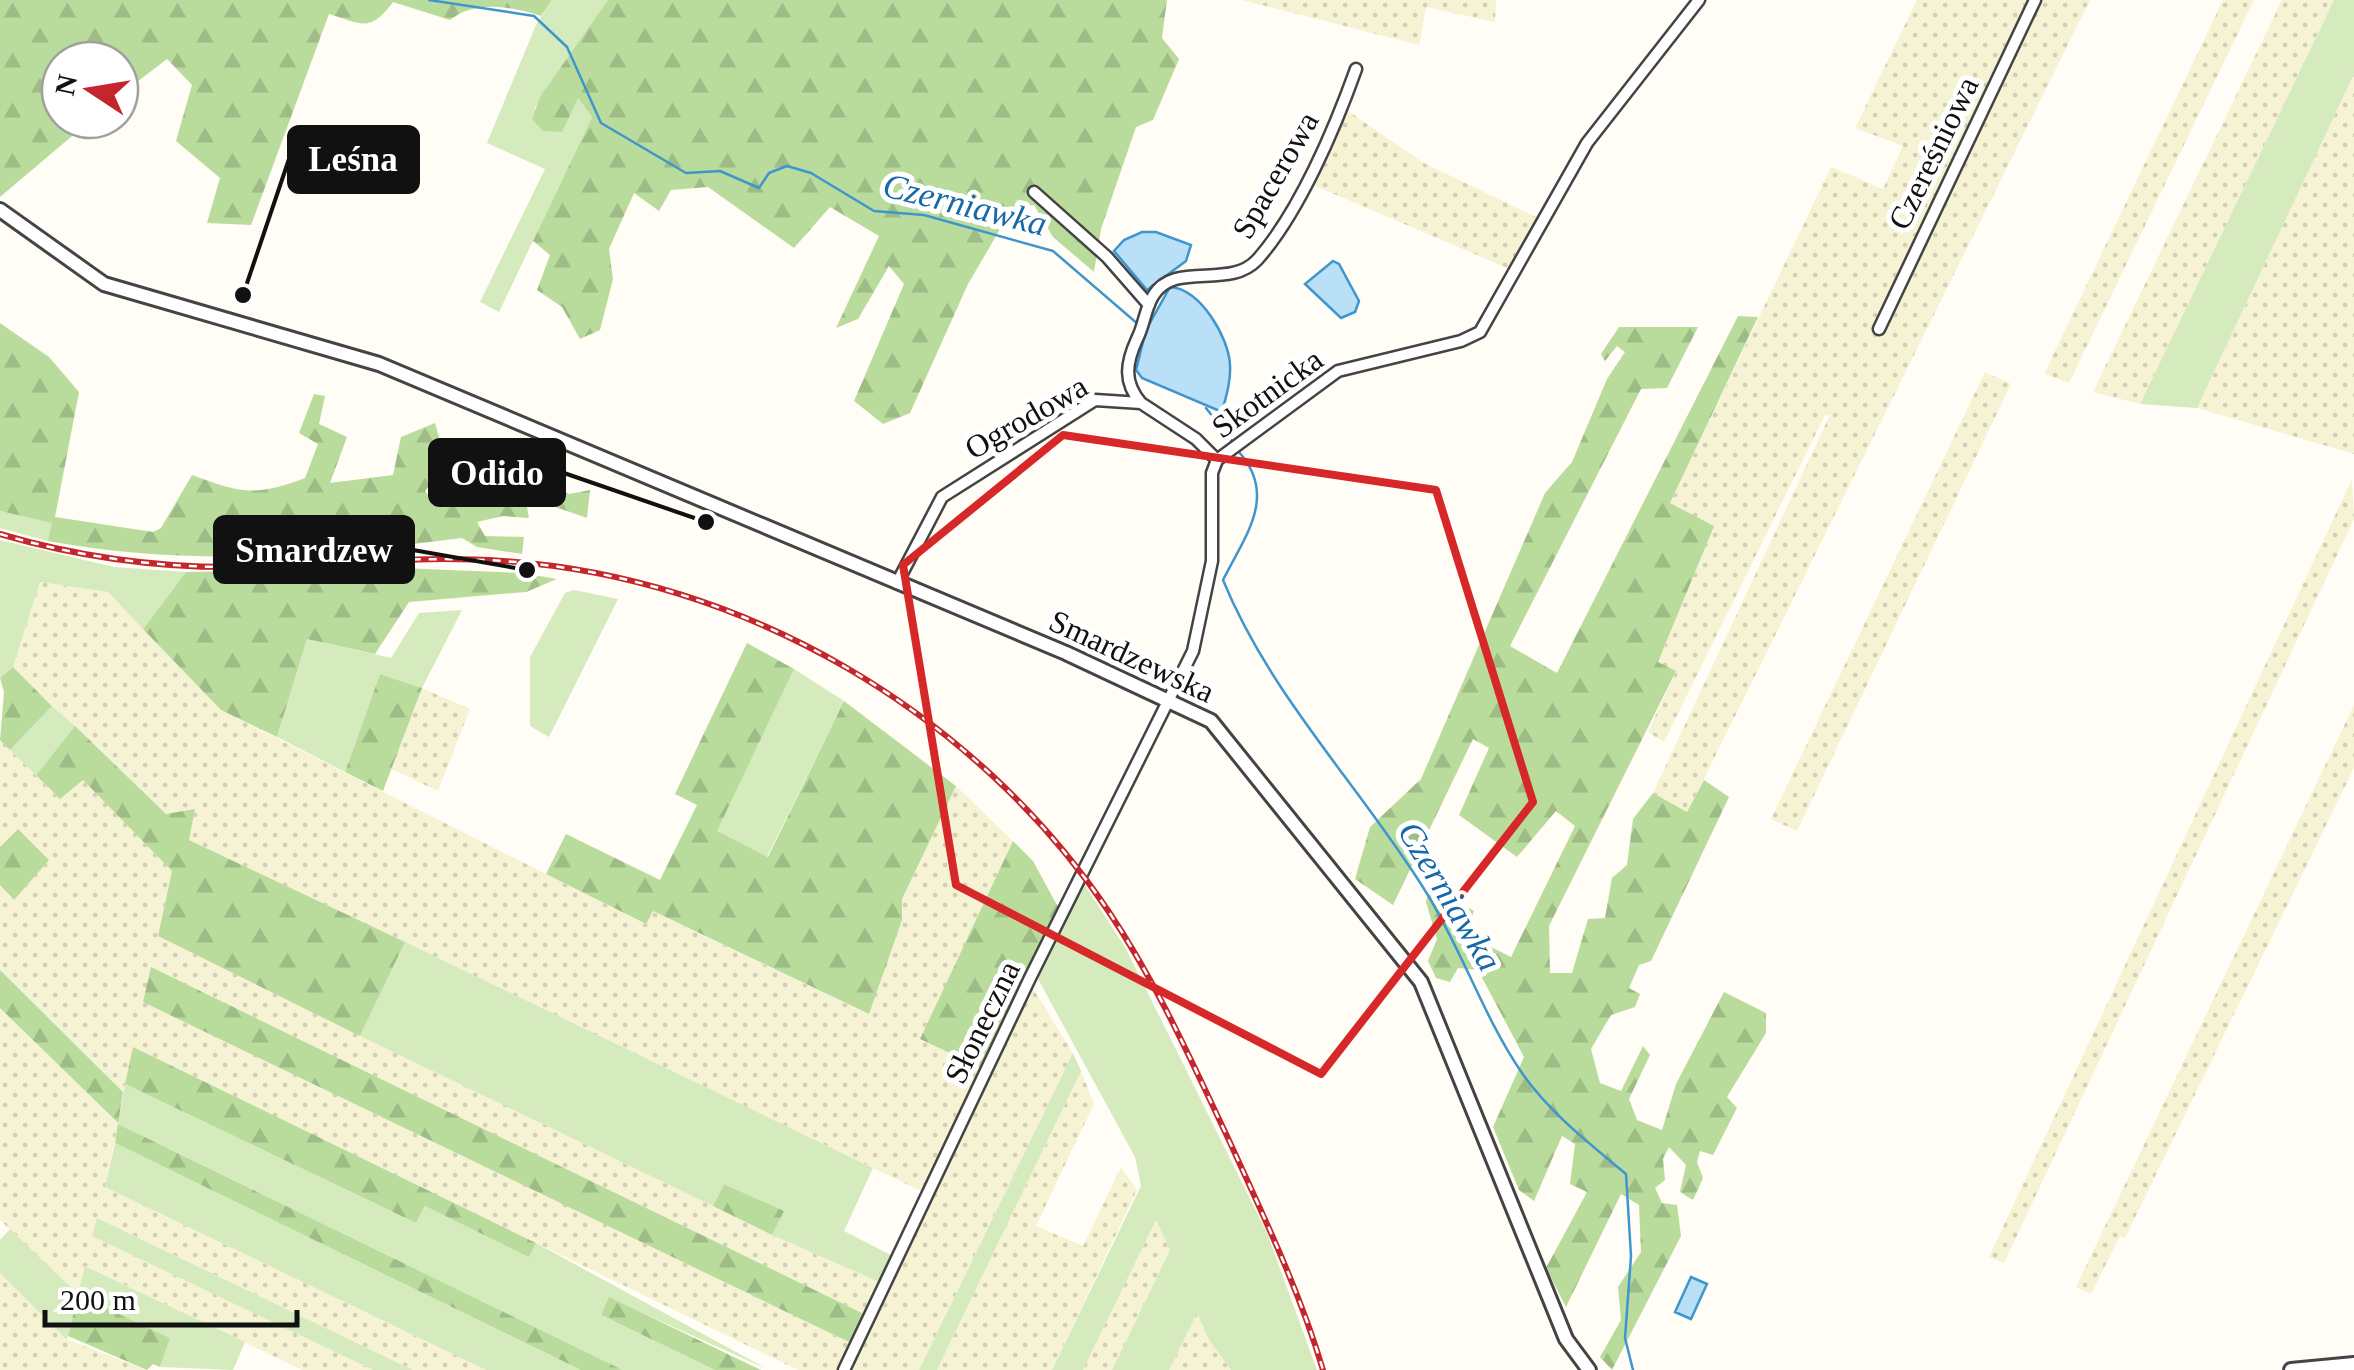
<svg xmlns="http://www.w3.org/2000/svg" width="2354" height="1370" font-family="Georgia,serif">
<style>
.farmland{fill:url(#farmland-dots)}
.grass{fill:#d5ebbd}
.forest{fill:url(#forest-firs)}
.water{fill:#b9e0f7;stroke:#3f96cf;stroke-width:2.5}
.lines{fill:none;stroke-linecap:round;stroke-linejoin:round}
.stream{stroke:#3f96cf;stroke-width:2.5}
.minor-casing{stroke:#444;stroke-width:15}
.tertiary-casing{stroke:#444;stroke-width:18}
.minor{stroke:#fff;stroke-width:10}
.tertiary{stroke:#fff;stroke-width:12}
.rail-casing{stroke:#c4262e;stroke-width:6}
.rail{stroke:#fff;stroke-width:2.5;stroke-dasharray:8;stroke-linecap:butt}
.marked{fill:none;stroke:#d62828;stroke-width:8;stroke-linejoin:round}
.labels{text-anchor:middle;stroke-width:10;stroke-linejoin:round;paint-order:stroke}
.street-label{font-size:32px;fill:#111;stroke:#fff}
.water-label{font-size:35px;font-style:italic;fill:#1768a6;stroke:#fff}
.leader{fill:none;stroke:#111;stroke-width:4}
.callout-dot{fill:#111;stroke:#fff;stroke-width:4}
.callout{fill:#111;stroke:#111;stroke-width:4}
.callout-label{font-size:35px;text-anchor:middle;font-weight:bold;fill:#fff}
</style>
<defs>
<pattern id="farmland-dots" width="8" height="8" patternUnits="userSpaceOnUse" patternTransform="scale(2.5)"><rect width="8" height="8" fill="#f6f3d4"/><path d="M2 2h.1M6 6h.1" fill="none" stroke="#d2cfb5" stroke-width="1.8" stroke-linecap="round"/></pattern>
<pattern id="forest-firs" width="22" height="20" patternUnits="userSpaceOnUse" patternTransform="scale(2.5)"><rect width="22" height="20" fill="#b9dc9c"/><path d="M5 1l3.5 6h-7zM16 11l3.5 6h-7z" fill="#9ebc85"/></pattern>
</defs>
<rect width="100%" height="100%" fill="#fffdf5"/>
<path class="farmland" d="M 1242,0 L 1496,0 L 1495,22 L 1426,7 L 1419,45 Z
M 1917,0 L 2090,0 L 1687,813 L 1653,793 L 1830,415 L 1825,415 L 1664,742 L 1648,732 L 1676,671 L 1658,663 L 1713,526 L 1670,503 L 1831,167 L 1883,189 L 1903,146 L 1855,128 Z
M 2223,0 L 2254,0 L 2069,383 L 2044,374 Z
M 2282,0 L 2334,0 L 2140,404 L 2093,392 Z
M 2354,74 L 2354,454 L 2197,408 Z
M 1344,108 L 1422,162 L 1540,219 L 1512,270 L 1306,182 Z
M 1985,372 L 2011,384 L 1797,831 L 1771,819 Z
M 2352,479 L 2354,519 L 2004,1263 L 1989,1257 Z
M 40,582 L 108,592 L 221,710 L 645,924 L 652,911 L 868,1014 L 902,920 L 902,899 L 956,786 L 1013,841 L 921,1038 L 982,1068 L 923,1192 L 189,840 L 13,667 Z
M 422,688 L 470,709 L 438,791 L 391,769 Z
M 2354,705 L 2354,768 L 2125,1238 L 2120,1236 L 2091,1294 L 2076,1287 Z
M 0,740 L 59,798 L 83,779 L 172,871 L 158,936 L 772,1235 L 879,1282 L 864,1314 L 152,968 L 144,1002 L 851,1343 L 838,1370 L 798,1370 L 134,1048 L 123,1092 L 0,970 L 0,885 L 13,900 L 18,829 L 0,847 Z
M 1032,987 L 1073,1053 L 919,1370 L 850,1370 Z
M 0,1008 L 118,1124 L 105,1187 L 486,1370 L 413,1370 L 97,1218 L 93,1236 L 373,1370 L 302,1370 L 86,1266 L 78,1295 L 0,1220 Z
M 1081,1071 L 1094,1104 L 1036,1226 L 1083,1246 L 1121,1167 L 1137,1190 L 1052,1370 L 937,1370 Z
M 1156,1219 L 1170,1250 L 1112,1370 L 1083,1370 Z
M 0,1273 L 66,1339 L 147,1370 L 0,1370 Z
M 1197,1311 L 1209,1340 L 1231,1370 L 1169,1370 Z"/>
<path class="grass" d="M 552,0 L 608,0 L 534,109 L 578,98 L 592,117 L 499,312 L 480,302 L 545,169 L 487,143 L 536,25 Z
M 2334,0 L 2354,0 L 2354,74 L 2197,408 L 2140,404 Z
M 0,511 L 53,523 L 48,541 L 0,528 Z
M 0,540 L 114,567 L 186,572 L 143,629 L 108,592 L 40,582 L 13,667 L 0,678 Z
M 574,590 L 618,599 L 549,737 L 530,726 L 530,657 L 565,593 Z
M 462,610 L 422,688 L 380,674 L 345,772 L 277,737 L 307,639 L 391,658 L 419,613 Z
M 794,669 L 844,701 L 767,857 L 716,831 Z
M 52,706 L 75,726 L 36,775 L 10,750 Z
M 1083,882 L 1126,949 L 1267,1233 L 1317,1370 L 1231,1370 L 1209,1340 L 1197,1313 L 1169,1370 L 1112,1370 L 1170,1250 L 1156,1220 L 1083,1370 L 1052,1370 L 1141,1186 L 1135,1157 L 1037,977 Z
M 405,942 L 873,1168 L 844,1231 L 891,1255 L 879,1282 L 772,1235 L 783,1211 L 724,1184 L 713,1206 L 360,1036 Z
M 1073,1053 L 1081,1071 L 937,1370 L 919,1370 Z
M 125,1084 L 416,1223 L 425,1206 L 528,1256 L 536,1243 L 769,1370 L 609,1298 L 601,1315 L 715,1370 L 623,1370 L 118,1124 Z
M 115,1143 L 581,1370 L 486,1370 L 105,1187 Z
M 97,1218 L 413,1370 L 373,1370 L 92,1236 Z
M 10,1229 L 78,1294 L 85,1266 L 245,1342 L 233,1370 L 160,1367 L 170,1338 L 78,1296 L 67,1340 L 0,1273 L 0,1240 Z"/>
<path class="forest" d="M 0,0 L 552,0 L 541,16 C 511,6 475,0 450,20 L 393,2 C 370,33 362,24 329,14 L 251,225 L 207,223 L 220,178 L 176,141 L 192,85 L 167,59 L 120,95 L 120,60 L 60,60 L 60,120 L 91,120 L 0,197 Z
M 608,0 L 1167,0 L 1162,38 L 1179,59 L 1153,120 L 1136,127 L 1101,229 L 1094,272 L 1053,237 L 1034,205 L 1013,207 L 968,284 L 910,413 L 883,424 L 854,401 L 904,284 L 889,266 L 858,319 L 836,328 L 879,236 L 830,207 L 794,248 L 708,187 L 671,190 L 659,211 L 634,193 L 609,249 L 613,279 L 600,330 L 580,339 L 562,307 L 537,290 L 550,255 L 533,241 L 592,117 L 578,98 L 562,132 L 543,131 L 532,119 L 540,97 Z
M 1738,316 L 1758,317 L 1670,503 L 1714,526 L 1658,662 L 1676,671 L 1549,926 L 1550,973 L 1572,973 L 1588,919 L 1605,918 L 1612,878 L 1627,865 L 1633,819 L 1653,793 L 1687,812 L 1704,780 L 1729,797 L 1651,961 L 1639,965 L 1629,988 L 1640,994 L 1635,1007 L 1611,1015 L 1591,1049 L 1600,1083 L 1621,1091 L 1643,1046 L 1650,1055 L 1629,1099 L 1637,1120 L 1662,1130 L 1676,1084 L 1724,992 L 1766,1013 L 1766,1033 L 1727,1097 L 1737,1108 L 1713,1155 L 1700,1151 L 1697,1162 L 1703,1178 L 1693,1200 L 1680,1192 L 1686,1165 L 1669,1147 L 1663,1159 L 1665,1180 L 1655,1188 L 1662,1203 L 1677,1205 L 1681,1236 L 1612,1370 L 1600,1357 L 1621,1320 L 1618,1287 L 1641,1252 L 1639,1205 L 1621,1194 L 1566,1307 L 1546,1268 L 1587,1192 L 1570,1184 L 1575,1144 L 1562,1136 L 1534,1201 L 1519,1190 L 1493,1127 L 1524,1057 L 1478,970 L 1458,968 L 1450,982 L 1436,978 L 1428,961 L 1437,939 L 1426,902 L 1429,886 L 1474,911 L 1465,934 L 1511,957 L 1575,826 L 1556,811 L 1517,857 L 1459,815 L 1489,748 L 1473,739 L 1393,905 L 1355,879 L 1370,827 L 1421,779 L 1545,493 L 1572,462 L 1607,379 L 1625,352 L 1617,346 L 1605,361 L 1601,354 L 1619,327 L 1698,327 L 1667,388 L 1641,389 L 1510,646 L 1557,673 Z
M 0,323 L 49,357 L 79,392 L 55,517 L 153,532 L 161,528 L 192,475 C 241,493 255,497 305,478 L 318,444 L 299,433 L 314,394 L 325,396 L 319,424 L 347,437 L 330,483 L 393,475 L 401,437 L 435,423 C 444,453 446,467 425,491 L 431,499 C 464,490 481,498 516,481 L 533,441 L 546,441 L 540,475 L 569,494 L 590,490 L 587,518 L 544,503 L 527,507 L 529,518 L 503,516 L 477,522 L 485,536 L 524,537 L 522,554 L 477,547 L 462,538 C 323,556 187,567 48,541 L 52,523 L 0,511 Z
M 400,568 L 522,573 L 557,579 L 526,592 L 409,602 L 375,654 L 307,639 L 277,737 L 221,710 L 143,629 L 186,572 Z
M 747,643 L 794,669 L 717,831 L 768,857 L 844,701 L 956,786 L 902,899 L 902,920 L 869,1014 L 653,911 L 646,924 L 546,874 L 566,834 L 660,880 L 697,805 L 675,794 Z
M 13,667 L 52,706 L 10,750 L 0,740 L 4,692 L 0,678 Z
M 380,674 L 422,688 L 383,791 L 345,772 Z
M 75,726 L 166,814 L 195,809 L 189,840 L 405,942 L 360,1036 L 158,936 L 172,871 L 83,780 L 60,799 L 36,775 Z
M 18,829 L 49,860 L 14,900 L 0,885 L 0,847 Z
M 1013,841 L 1033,861 L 1058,907 L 982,1068 L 920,1039 Z
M 151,967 L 864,1314 L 851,1343 L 143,1002 Z
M 0,970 L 123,1092 L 118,1124 L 623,1370 L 581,1370 L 115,1143 L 118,1123 L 0,1008 Z
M 133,1047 L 536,1243 L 529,1257 L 425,1206 L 416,1223 L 125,1084 Z
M 724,1184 L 784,1211 L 772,1235 L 713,1206 Z
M 78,1295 L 170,1338 L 160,1367 L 153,1364 L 147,1370 L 68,1336 Z
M 609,1297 L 761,1370 L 715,1370 L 601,1315 Z"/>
<path class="water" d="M 1142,232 L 1156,232 L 1191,245 L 1186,261 L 1147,290 L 1114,251 L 1124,240 Z
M 1333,261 L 1339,264 L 1359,301 L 1355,312 L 1341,318 L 1305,284 Z
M 1170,287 C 1200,288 1229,338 1230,365 C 1231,381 1226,397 1222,412 L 1142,378 L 1136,370 L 1146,330 Z
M 1691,1277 L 1707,1284 L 1691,1319 L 1675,1312 Z"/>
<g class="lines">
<path class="stream" d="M 429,0 L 534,16 L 567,47 L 601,123 L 686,173 L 720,171 L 759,188 L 769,173 L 787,166 L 811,173 L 874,211 L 924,215 L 1053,251 L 1139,325
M 1206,408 L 1232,441
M 1239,452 C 1278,496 1245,536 1223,580 C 1271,697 1360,786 1426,892 C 1462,950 1484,1018 1522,1073 C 1550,1113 1589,1143 1626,1174 L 1631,1256 L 1625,1338 L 1633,1370"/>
<g class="minor-casing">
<path id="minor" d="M 1034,192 L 1107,257 L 1149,305
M 1879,329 L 2035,0
M 1141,403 C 1123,382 1126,363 1137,339 C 1144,326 1145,309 1153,296 C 1174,260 1229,290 1257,260 C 1299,213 1335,128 1356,69
M 897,583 L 942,497 L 1095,400 L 1141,403 L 1196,439 L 1217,460
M 844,1370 L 1030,978 L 1193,651 L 1212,561 L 1212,473 L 1217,460 L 1338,371 L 1461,341 L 1480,332 L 1587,143 L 1699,0"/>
</g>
<g class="tertiary-casing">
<path id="tertiary" d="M 0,210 L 104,284 L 379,364 L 1066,653 L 1211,721 L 1421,982 L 1566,1339 L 1589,1370
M 2291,1370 L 2354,1364"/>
</g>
<use href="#minor" class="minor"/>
<use href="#tertiary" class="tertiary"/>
<g class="rail-casing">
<path id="rail" d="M 0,534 C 78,557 160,568 241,567 C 329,565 416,555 503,561 C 744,577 975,712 1109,912 C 1156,982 1191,1060 1227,1136 C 1262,1213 1299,1289 1323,1370"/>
</g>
<use href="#rail" class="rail"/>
</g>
<path class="marked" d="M 1063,435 L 1436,490 L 1533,802 L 1321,1074 L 956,885 L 903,565 Z"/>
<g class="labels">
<g class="street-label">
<text transform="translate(1933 153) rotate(-64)" y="11">Czereśniowa</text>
<text transform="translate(1275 175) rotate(-60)" y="11">Spacerowa</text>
<text transform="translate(1267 393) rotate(-36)" y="11">Skotnicka</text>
<text transform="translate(1026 417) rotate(-30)" y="11">Ogrodowa</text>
<text transform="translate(1132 656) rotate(25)" y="11">Smardzewska</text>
<text transform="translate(982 1022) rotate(-64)" y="11">Słoneczna</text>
</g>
<g class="water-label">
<text transform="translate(965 204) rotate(14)" y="12">Czerniawka</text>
<text transform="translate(1450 896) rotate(59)" y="12">Czerniawka</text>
</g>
</g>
<path class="leader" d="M243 295L289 159M706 522L564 473M527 570L413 550"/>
<g class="callout-dot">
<circle cx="243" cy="295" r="10"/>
<circle cx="706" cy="522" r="10"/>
<circle cx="527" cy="570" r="10"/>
</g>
<g class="callout">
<rect x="289" y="127" width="129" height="65" rx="10"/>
<rect x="430" y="440" width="134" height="65" rx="10"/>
<rect x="215" y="517" width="198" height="65" rx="10"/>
</g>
<g class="callout-label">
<text x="353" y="171">Leśna</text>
<text x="497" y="485">Odido</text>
<text x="314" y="562">Smardzew</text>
</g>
<g transform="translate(90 90) rotate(282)"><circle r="48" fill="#ffffff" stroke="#a0a0a0" stroke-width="2.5"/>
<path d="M0-8L18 38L0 25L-18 38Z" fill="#c4262e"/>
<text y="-15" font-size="28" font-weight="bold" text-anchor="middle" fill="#111111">N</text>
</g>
<path d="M45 1310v15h252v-15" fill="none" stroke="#111111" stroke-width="5"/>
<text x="60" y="1310" font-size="30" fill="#111111" stroke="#ffffff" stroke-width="8" paint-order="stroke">200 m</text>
</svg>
